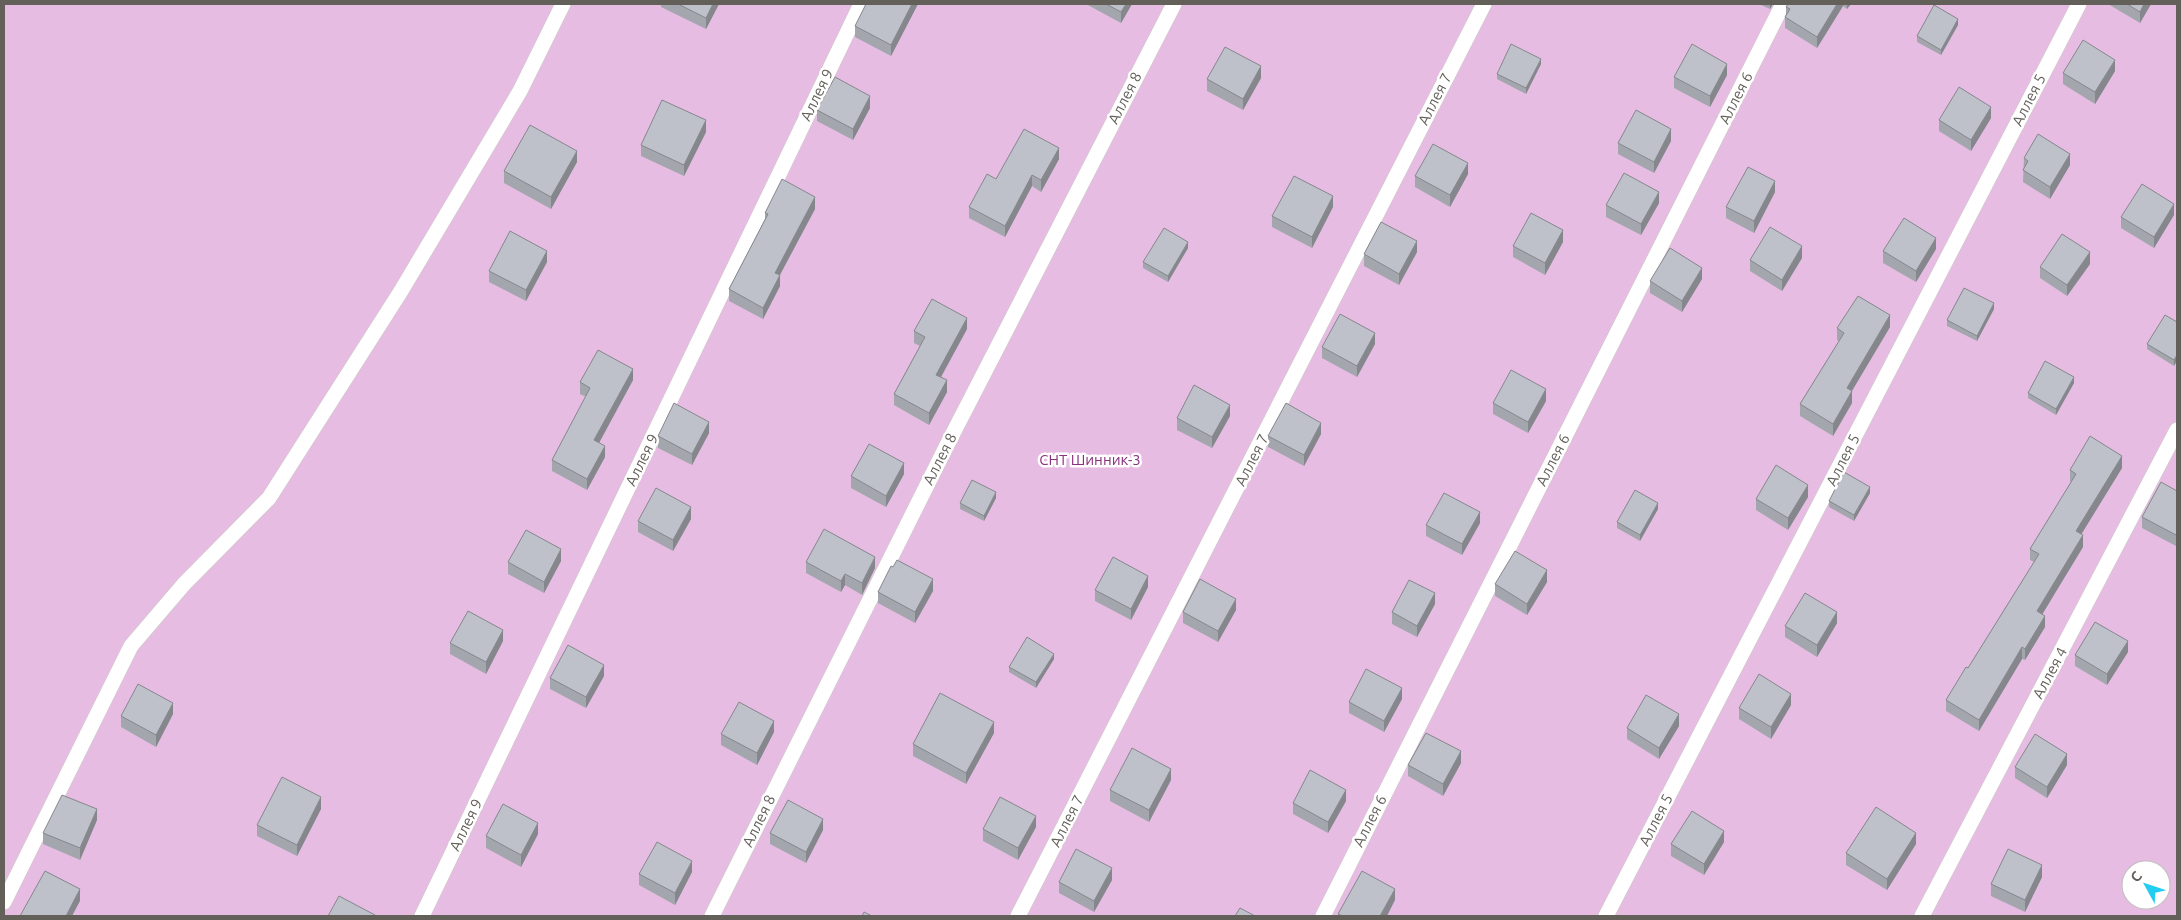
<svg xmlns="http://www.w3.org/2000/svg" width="2181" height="920" font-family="Ubuntu,sans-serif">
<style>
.green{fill:#e7bce3;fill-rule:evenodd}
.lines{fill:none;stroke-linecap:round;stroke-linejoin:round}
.service-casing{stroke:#cdcbc5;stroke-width:16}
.service{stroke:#fff;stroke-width:15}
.wall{fill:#a3a6ad}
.shaded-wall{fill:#85878d}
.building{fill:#bec1c9;stroke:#85878d}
.labels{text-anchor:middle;stroke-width:5;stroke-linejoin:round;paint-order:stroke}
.street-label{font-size:15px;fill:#63605a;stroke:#fff}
.park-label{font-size:15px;fill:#8a327e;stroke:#fff}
</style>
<rect width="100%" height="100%" fill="#e1e3ee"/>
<path class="green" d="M 4,4 L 2177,4 L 2177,916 L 4,916 ZM 2131,870 L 2161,870 L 2161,900 L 2131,900 Z"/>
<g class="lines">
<g class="service-casing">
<path id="service" d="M 4,902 L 131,646 L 184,584 L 269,498 L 401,291 L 520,91 L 563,4
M 422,916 L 861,4
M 712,916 L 947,445 L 1174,4
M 1018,916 L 1484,4
M 1323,916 L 1783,4
M 1606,916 L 2079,4
M 1922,916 L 2177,430"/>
</g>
<use href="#service" class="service"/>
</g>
<path class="wall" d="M 661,4 L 719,4 L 706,29 L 661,7 Z
M 918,4 L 891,56 L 855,37 L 855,26 Z
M 1086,4 L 1132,4 L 1121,23 Z
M 1759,4 L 1773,4 L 1770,9 Z
M 1788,4 L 1851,4 L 1847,9 L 1843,6 L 1817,48 L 1785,28 L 1785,17 L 1786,14 L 1786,7 Z
M 2108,4 L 2151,4 L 2140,23 Z
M 1958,25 L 1941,55 L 1917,42 L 1917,36 Z
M 1541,64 L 1526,94 L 1497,79 L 1497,74 Z
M 2115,71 L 2095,104 L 2063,84 L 2063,73 Z
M 1727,75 L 1710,107 L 1674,88 L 1674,77 Z
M 1261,78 L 1243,110 L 1207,91 L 1207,79 Z
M 870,108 L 853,140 L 817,121 L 817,110 Z
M 1991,118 L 1971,151 L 1939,131 L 1939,120 Z
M 706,132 L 684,176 L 641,156 L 641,145 Z
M 1671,141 L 1654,173 L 1618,154 L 1618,143 Z
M 2024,158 L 2070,165 L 2050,199 L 2023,182 Z
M 1059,159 L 1041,192 L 1032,186 L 1005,237 L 969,218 L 969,207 L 996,179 Z
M 577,162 L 551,209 L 504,183 L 504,171 Z
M 1468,174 L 1450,207 L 1415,187 L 1415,176 Z
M 1775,192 L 1754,233 L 1726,218 L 1726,207 Z
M 1659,203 L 1641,235 L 1606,217 L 1606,205 Z
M 1333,207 L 1312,248 L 1272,227 L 1272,216 Z
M 815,209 L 780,275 L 780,286 L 763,319 L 729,301 L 729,289 L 765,219 L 765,213 Z
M 2174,215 L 2154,248 L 2121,228 L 2121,217 Z
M 1563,242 L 1545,275 L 1513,257 L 1513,246 Z
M 1188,248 L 1168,282 L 1143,268 L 1143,262 Z
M 1936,249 L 1916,282 L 1883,263 L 1883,251 Z
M 1417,252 L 1399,285 L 1364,266 L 1364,254 Z
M 1802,258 L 1782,291 L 1750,271 L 1750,260 Z
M 547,262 L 526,301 L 489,282 L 489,271 Z
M 2090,264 L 2067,296 L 2040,278 L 2040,267 Z
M 1702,279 L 1682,312 L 1650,293 L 1650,281 Z
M 1994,309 L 1977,341 L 1947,326 L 1947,320 Z
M 2177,322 L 2174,366 L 2147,349 L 2147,344 Z
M 1890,327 L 1852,391 L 1852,403 L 1833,436 L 1800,416 L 1800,404 L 1839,341 L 1837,340 L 1837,328 Z
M 967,329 L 941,377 L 947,392 L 929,425 L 894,405 L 894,394 L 920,346 L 914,343 L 914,331 Z
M 1375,344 L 1357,377 L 1322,358 L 1322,347 Z
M 633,380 L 599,443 L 605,457 L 587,490 L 552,471 L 552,460 L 586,397 L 580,394 L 580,382 Z
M 2074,383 L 2056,415 L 2028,398 L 2028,393 Z
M 1546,401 L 1528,433 L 1493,414 L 1493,403 Z
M 1230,416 L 1212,448 L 1177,430 L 1177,418 Z
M 709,433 L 692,465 L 658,448 L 658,436 Z
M 1321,434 L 1304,466 L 1268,447 L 1268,436 Z
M 2122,468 L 2081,534 L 2083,547 L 2042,614 L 2045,627 L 2025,660 L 2022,659 L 1979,731 L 1946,711 L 1946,700 L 1968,668 L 2034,562 L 2030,560 L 2030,549 L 2071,482 L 2070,481 L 2070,470 Z
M 904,474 L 886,507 L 851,488 L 851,476 Z
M 2177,491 L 2176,546 L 2142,528 L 2142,517 Z
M 1870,493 L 1854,521 L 1829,507 L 1829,501 Z
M 1808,497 L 1788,530 L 1756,510 L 1756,499 Z
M 996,498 L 984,521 L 960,509 L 960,503 Z
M 1658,509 L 1640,541 L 1617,528 L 1617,522 Z
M 691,519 L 673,551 L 638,532 L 638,521 Z
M 1480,523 L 1462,555 L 1426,536 L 1426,525 Z
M 561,561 L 544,593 L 508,574 L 508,562 Z
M 806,562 L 875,568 L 862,595 L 845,585 L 841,592 L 806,573 Z
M 1547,582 L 1527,615 L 1495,596 L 1495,584 Z
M 1148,587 L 1131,620 L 1095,601 L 1095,590 Z
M 933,591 L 915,623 L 878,603 L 878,592 Z
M 1435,604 L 1417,637 L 1392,624 L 1392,612 Z
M 1236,610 L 1218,642 L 1183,623 L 1183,612 Z
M 1837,623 L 1817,657 L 1785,637 L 1785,626 Z
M 503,641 L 486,674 L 450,654 L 450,643 Z
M 2128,652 L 2107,685 L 2075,666 L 2075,655 Z
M 1054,659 L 1036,688 L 1009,672 L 1009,667 Z
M 604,676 L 586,708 L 550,689 L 550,678 Z
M 1402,699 L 1384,732 L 1349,713 L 1349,702 Z
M 1791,705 L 1771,739 L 1739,719 L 1739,708 Z
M 173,714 L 156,747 L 121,727 L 121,716 Z
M 1679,726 L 1659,759 L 1627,739 L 1627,728 Z
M 774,732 L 757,765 L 721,745 L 721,734 Z
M 994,733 L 966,784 L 913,756 L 913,744 Z
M 1461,763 L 1443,796 L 1408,776 L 1408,765 Z
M 2067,765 L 2047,798 L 2015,778 L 2015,767 Z
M 1171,780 L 1149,822 L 1110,801 L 1110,790 Z
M 1346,801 L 1328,833 L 1293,814 L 1293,803 Z
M 321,809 L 297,856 L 257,836 L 257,825 Z
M 97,820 L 80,860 L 43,844 L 43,833 Z
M 1036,827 L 1018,860 L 983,841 L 983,829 Z
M 823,830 L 806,863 L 770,844 L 770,833 Z
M 538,834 L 521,867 L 486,848 L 486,836 Z
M 1724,842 L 1704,875 L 1671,856 L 1671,844 Z
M 1916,844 L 1887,890 L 1846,865 L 1846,853 Z
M 692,872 L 675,905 L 639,885 L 639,874 Z
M 2042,877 L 2025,912 L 1991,896 L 1991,884 Z
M 1112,880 L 1094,912 L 1059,893 L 1059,882 Z"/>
<path class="shaded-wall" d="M 713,4 L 719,4 L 706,29 L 706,18 Z
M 912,4 L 918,4 L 891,56 L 891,45 Z
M 1126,4 L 1132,4 L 1121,23 L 1121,12 Z
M 1770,4 L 1773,4 L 1770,9 Z
M 1837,4 L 1843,4 L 1843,6 L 1817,48 L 1817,37 Z
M 1847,4 L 1851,4 L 1847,9 Z
M 2144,4 L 2151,4 L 2140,23 L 2140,12 Z
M 1958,19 L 1958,25 L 1941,55 L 1941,50 Z
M 1541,59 L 1541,64 L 1526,94 L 1526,88 Z
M 2115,60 L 2115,71 L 2095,104 L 2095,92 Z
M 1727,64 L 1727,75 L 1710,107 L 1710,96 Z
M 1261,66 L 1261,78 L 1243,110 L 1243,99 Z
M 870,96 L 870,108 L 853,140 L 853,129 Z
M 1991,107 L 1991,118 L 1971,151 L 1971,140 Z
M 706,120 L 706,132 L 684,176 L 684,165 Z
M 1671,129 L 1671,141 L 1654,173 L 1654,162 Z
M 1059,148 L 1059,159 L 1041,192 L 1041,180 Z
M 577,151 L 577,162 L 551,209 L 551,197 Z
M 2070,154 L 2070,165 L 2050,199 L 2050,187 Z
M 1468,163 L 1468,174 L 1450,207 L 1450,195 Z
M 1032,175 L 1032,186 L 1005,237 L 1005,226 Z
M 1775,181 L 1775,192 L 1754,233 L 1754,221 Z
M 1659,192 L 1659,203 L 1641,235 L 1641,224 Z
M 1333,196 L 1333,207 L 1312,248 L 1312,237 Z
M 815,197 L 815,209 L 775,284 L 775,273 Z
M 2174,204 L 2174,215 L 2154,248 L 2154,237 Z
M 1563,230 L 1563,242 L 1545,275 L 1545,263 Z
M 1936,238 L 1936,249 L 1916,282 L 1916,271 Z
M 1417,241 L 1417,252 L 1399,285 L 1399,274 Z
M 1188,242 L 1188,248 L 1168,282 L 1168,276 Z
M 1802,246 L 1802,258 L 1782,291 L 1782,280 Z
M 547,251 L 547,262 L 526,301 L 526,290 Z
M 2090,252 L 2090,264 L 2067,296 L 2067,285 Z
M 1702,268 L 1702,279 L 1682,312 L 1682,301 Z
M 780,275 L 780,286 L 763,319 L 763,308 Z
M 1994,303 L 1994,309 L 1977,341 L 1977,336 Z
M 1890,315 L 1890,327 L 1847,399 L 1847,388 Z
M 967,318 L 967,329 L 936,386 L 936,375 Z
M 1375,333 L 1375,344 L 1357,377 L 1357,366 Z
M 2177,355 L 2177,361 L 2174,366 L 2174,360 Z
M 633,369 L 633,380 L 594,452 L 594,440 Z
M 2074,377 L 2074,383 L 2056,415 L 2056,409 Z
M 947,380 L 947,392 L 929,425 L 929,413 Z
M 1546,389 L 1546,401 L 1528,433 L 1528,422 Z
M 1852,391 L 1852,403 L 1833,436 L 1833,424 Z
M 1230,405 L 1230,416 L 1212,448 L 1212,437 Z
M 709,422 L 709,433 L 692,465 L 692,454 Z
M 1321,423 L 1321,434 L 1304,466 L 1304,455 Z
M 605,446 L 605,457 L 587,490 L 587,479 Z
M 2122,456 L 2122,468 L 2076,543 L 2076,531 Z
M 904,463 L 904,474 L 886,507 L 886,496 Z
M 1808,485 L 1808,497 L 1788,530 L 1788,518 Z
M 1870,487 L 1870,493 L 1854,521 L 1854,515 Z
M 996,492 L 996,498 L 984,521 L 984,516 Z
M 1658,503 L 1658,509 L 1640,541 L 1640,535 Z
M 691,507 L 691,519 L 673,551 L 673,540 Z
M 1480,512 L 1480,523 L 1462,555 L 1462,544 Z
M 2177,533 L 2177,544 L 2176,546 L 2176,535 Z
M 2083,535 L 2083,547 L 2037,623 L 2037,611 Z
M 561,549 L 561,561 L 544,593 L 544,582 Z
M 875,557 L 875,568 L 862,595 L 862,583 Z
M 1547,570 L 1547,582 L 1527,615 L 1527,604 Z
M 845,574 L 845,585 L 841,592 L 841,581 Z
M 1148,576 L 1148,587 L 1131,620 L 1131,609 Z
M 933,579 L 933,591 L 915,623 L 915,612 Z
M 1435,593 L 1435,604 L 1417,637 L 1417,626 Z
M 1236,599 L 1236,610 L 1218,642 L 1218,631 Z
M 1837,612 L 1837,623 L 1817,657 L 1817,645 Z
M 2045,616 L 2045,627 L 2025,660 L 2025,649 Z
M 503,630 L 503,641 L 486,674 L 486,662 Z
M 2128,641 L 2128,652 L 2107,685 L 2107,674 Z
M 2022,647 L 2022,659 L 1979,731 L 1979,720 Z
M 1054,654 L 1054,659 L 1036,688 L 1036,682 Z
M 604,665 L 604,676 L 586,708 L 586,697 Z
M 1402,688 L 1402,699 L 1384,732 L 1384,721 Z
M 1791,694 L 1791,705 L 1771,739 L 1771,727 Z
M 173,703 L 173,714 L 156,747 L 156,735 Z
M 1679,714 L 1679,726 L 1659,759 L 1659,748 Z
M 774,721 L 774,732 L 757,765 L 757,753 Z
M 994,722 L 994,733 L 966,784 L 966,773 Z
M 1461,751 L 1461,763 L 1443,796 L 1443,784 Z
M 2067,754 L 2067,765 L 2047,798 L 2047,787 Z
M 1171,769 L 1171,780 L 1149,822 L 1149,810 Z
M 1346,790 L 1346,801 L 1328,833 L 1328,822 Z
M 321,797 L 321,809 L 297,856 L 297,845 Z
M 97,809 L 97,820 L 80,860 L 80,848 Z
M 1036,816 L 1036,827 L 1018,860 L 1018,848 Z
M 823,819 L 823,830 L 806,863 L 806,852 Z
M 538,823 L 538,834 L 521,867 L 521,855 Z
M 1724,831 L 1724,842 L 1704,875 L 1704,864 Z
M 1916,833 L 1916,844 L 1887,890 L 1887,879 Z
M 692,861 L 692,872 L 675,905 L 675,893 Z
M 2042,865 L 2042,877 L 2025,912 L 2025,900 Z
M 1112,868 L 1112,880 L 1094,912 L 1094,901 Z
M 80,889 L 80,901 L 72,916 L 66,916 Z
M 1395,889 L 1395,900 L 1387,916 L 1380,916 Z"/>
<path class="building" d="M 678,4 L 713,4 L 706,18 Z
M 866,4 L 912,4 L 891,45 L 855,26 Z
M 1106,4 L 1126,4 L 1121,12 Z
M 1788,4 L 1837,4 L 1817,37 L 1785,17 L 1790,9 L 1786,7 Z
M 2127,4 L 2144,4 L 2140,12 Z
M 1934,5 L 1958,19 L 1941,50 L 1917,36 Z
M 2083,40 L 2115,60 L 2095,92 L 2063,73 Z
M 1511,44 L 1541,59 L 1526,88 L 1497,74 Z
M 1692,44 L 1727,64 L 1710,96 L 1674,77 Z
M 1225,47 L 1261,66 L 1243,99 L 1207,79 Z
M 835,77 L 870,96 L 853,129 L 817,110 Z
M 1959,87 L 1991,107 L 1971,140 L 1939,120 Z
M 662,100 L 706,120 L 684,165 L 641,145 Z
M 1636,110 L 1671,129 L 1654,162 L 1618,143 Z
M 530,125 L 577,151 L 551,197 L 504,171 Z
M 1024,129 L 1059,148 L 1041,180 L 1032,175 L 1005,226 L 969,207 L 987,174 L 996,179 Z
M 2038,134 L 2070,154 L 2050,187 L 2023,170 L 2028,161 L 2024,158 Z
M 1433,144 L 1468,163 L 1450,195 L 1415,176 Z
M 1748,167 L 1775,181 L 1754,221 L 1726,207 Z
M 1624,173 L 1659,192 L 1641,224 L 1606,205 Z
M 1294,176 L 1333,196 L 1312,237 L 1272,216 Z
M 782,179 L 815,197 L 775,273 L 780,275 L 763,308 L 729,289 L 768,214 L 765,213 Z
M 2142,184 L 2174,204 L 2154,237 L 2121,217 Z
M 1531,213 L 1563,230 L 1545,263 L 1513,246 Z
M 1904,218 L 1936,238 L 1916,271 L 1883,251 Z
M 1381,222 L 1417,241 L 1399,274 L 1364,254 Z
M 1770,227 L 1802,246 L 1782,280 L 1750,260 Z
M 1164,228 L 1188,242 L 1168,276 L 1143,262 Z
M 510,231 L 547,251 L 526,290 L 489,271 Z
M 2062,234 L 2090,252 L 2067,285 L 2040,267 Z
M 1670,248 L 1702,268 L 1682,301 L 1650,281 Z
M 1964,288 L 1994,303 L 1977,336 L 1947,320 Z
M 1858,296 L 1890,315 L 1847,388 L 1852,391 L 1833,424 L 1800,404 L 1844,333 L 1837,328 Z
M 932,299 L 967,318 L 936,375 L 947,380 L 929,413 L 894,394 L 925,337 L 914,331 Z
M 1340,314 L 1375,333 L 1357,366 L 1322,347 Z
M 2165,315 L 2177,322 L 2177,355 L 2174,360 L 2147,344 Z
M 598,350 L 633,369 L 594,440 L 605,446 L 587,479 L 552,460 L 590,388 L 580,382 Z
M 2045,361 L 2074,377 L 2056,409 L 2028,393 Z
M 1511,370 L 1546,389 L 1528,422 L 1493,403 Z
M 1194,385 L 1230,405 L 1212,437 L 1177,418 Z
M 674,403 L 709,422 L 692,454 L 658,436 Z
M 1286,403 L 1321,423 L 1304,455 L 1268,436 Z
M 2090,436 L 2122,456 L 2076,531 L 2083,535 L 2037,611 L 2045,616 L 2025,649 L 2022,647 L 1979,720 L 1946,700 L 1966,667 L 1968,668 L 2039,554 L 2030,549 L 2076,474 L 2070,470 Z
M 869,444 L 904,463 L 886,496 L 851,476 Z
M 1776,465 L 1808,485 L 1788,518 L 1756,499 Z
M 1844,472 L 1870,487 L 1854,515 L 1829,501 Z
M 972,480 L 996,492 L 984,516 L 960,503 Z
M 2161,482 L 2177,491 L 2177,533 L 2176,535 L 2142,517 Z
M 656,488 L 691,507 L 673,540 L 638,521 Z
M 1635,490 L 1658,503 L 1640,535 L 1617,522 Z
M 1444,493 L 1480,512 L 1462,544 L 1426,525 Z
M 824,529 L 875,557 L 862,583 L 845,574 L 841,581 L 806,562 Z
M 526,530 L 561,549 L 544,582 L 508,562 Z
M 1515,551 L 1547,570 L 1527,604 L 1495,584 Z
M 1113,557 L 1148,576 L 1131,609 L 1095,590 Z
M 897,560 L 933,579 L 915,612 L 878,592 L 891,566 L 893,567 Z
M 1200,579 L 1236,599 L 1218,631 L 1183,612 Z
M 1409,580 L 1435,593 L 1417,626 L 1392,612 Z
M 1805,593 L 1837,612 L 1817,645 L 1785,626 Z
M 468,611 L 503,630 L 486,662 L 450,643 Z
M 2095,622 L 2128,641 L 2107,674 L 2075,655 Z
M 1027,637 L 1054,654 L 1036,682 L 1009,667 Z
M 568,645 L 604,665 L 586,697 L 550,678 Z
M 1366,669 L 1402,688 L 1384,721 L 1349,702 Z
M 1759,674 L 1791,694 L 1771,727 L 1739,708 Z
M 138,684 L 173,703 L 156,735 L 121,716 Z
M 940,693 L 994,722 L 966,773 L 913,744 Z
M 1646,695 L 1679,714 L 1659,748 L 1627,728 Z
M 739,702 L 774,721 L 757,753 L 721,734 Z
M 1426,733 L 1461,751 L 1443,784 L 1408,765 Z
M 2035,734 L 2067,754 L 2047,787 L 2015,767 Z
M 1132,748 L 1171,769 L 1149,810 L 1110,790 Z
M 1310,770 L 1346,790 L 1328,822 L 1293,803 Z
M 282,777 L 321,797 L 297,845 L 257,825 Z
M 62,795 L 97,809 L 80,848 L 43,833 Z
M 1000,797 L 1036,816 L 1018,848 L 983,829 Z
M 788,800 L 823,819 L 806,852 L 770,833 Z
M 503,804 L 538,823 L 521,855 L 486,836 Z
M 1876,807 L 1916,833 L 1887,879 L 1846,853 Z
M 1692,811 L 1724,831 L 1704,864 L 1671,844 Z
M 657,842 L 692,861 L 675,893 L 639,874 Z
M 1076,849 L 1112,868 L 1094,901 L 1059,882 Z
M 2008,849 L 2042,865 L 2025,900 L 1991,884 Z
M 45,871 L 80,889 L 66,916 L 20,916 Z
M 1362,871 L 1395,889 L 1380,916 L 1343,916 L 1338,914 Z
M 339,896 L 375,915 L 374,916 L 328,916 Z
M 1240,908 L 1255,916 L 1235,916 Z
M 864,912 L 872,916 L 862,916 Z"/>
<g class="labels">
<g class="street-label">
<text transform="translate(817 95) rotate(-64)" y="5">Аллея 9</text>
<text transform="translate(1125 98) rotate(-63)" y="5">Аллея 8</text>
<text transform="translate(1736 98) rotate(-63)" y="5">Аллея 6</text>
<text transform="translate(1435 99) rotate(-63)" y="5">Аллея 7</text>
<text transform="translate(2029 100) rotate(-63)" y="5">Аллея 5</text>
<text transform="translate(940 459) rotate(-63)" y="5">Аллея 8</text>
<text transform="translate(642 460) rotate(-64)" y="5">Аллея 9</text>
<text transform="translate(1252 460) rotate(-63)" y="5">Аллея 7</text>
<text transform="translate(1553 460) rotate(-63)" y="5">Аллея 6</text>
<text transform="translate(1843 460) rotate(-63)" y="5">Аллея 5</text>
<text transform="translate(2050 673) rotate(-62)" y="5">Аллея 4</text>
<text transform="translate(1656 820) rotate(-63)" y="5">Аллея 5</text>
<text transform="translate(759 821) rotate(-64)" y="5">Аллея 8</text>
<text transform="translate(1067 821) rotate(-63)" y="5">Аллея 7</text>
<text transform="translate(1370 821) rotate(-63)" y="5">Аллея 6</text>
<text transform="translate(466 825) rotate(-64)" y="5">Аллея 9</text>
</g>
<g class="park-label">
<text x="1090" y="465">СНТ Шинник-3</text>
</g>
</g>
<rect width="2181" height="920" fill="none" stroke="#63605a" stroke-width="10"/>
<g transform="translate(2146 885) rotate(310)"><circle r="24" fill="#ffffff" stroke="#c1bfbd"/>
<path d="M0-4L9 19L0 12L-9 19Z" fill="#23cdf1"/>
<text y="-8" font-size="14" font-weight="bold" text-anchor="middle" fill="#63605a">С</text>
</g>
</svg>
